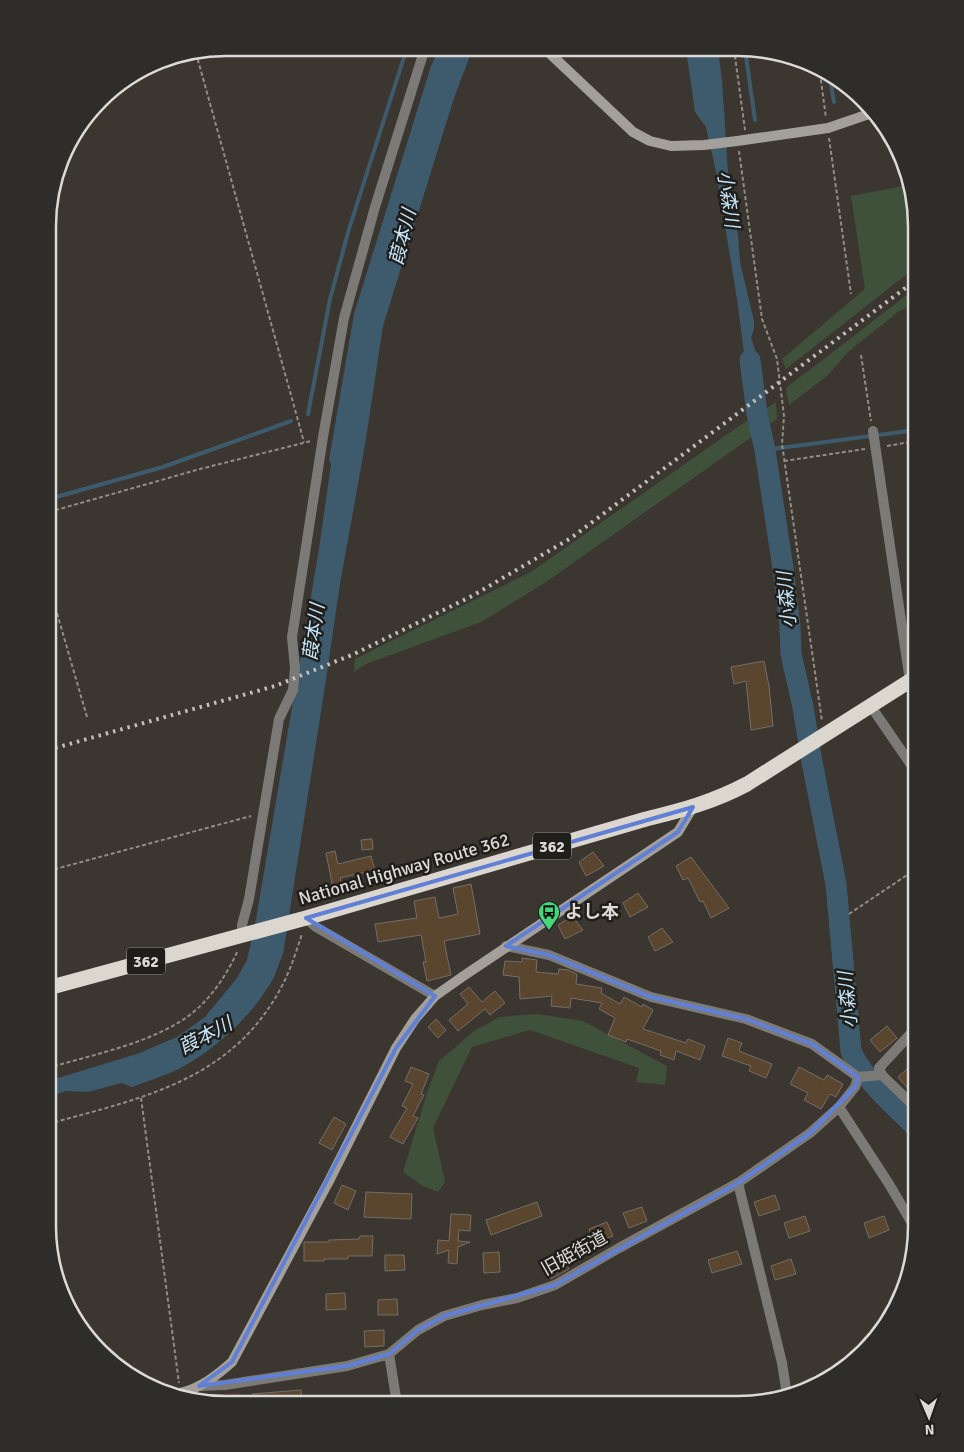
<svg xmlns="http://www.w3.org/2000/svg" width="964" height="1452" font-family="Signika,'Noto Sans JP',sans-serif">
<style>
.industrial{fill:#4d3839}
.green{fill:#40513b}
.water{fill:#3e5b6d}
.lines{fill:none;stroke-linecap:round;stroke-linejoin:round}
.stream{stroke:#3e5b6d;stroke-width:4}
.river{stroke:#3e5b6d;stroke-width:21}
.building{fill:#5a462e;stroke:#746e68}
.path{stroke:#918d88;stroke-width:2;stroke-dasharray:4 2.5;stroke-linecap:butt}
.street{stroke:#7c7a76;stroke-width:10}
.secondary{stroke:#a39f9a;stroke-width:10}
.highway{stroke:#dbd6ce;stroke-width:15}
.rail{stroke:#c3bfbc;stroke-width:4;stroke-dasharray:2.5 5;stroke-linecap:butt}
.marked{fill:none;stroke:#607fd7;stroke-width:4;stroke-linejoin:round}
.labels{text-anchor:middle;stroke-width:5;stroke-linejoin:round;paint-order:stroke}
.shield{fill:#201e1b;stroke:#a4a19e;stroke-width:1}
.shield-label{font-size:16px;font-weight:bold;fill:#dcd9d6}
.street-label{font-size:18px;fill:#dcd9d6;stroke:#201e1b}
.poi-label{font-size:18px;font-weight:bold;fill:#dcd9d6;stroke:#201e1b;text-anchor:start}
.water-label{font-size:19px;font-style:italic;fill:#c5e6fb;stroke:#201e1b}
.rim{fill:none;stroke:#dcd9d6;stroke-width:2.5}
</style>
<rect width="100%" height="100%" fill="#3b3630"/>
<path class="industrial" d="M 240,1392 L 242,1403 L 203,1403 L 190,1398 Z"/>
<path class="green" d="M 908,185 L 916,227 L 916,267 L 786,369 L 782,359 L 865,289 L 851,196 Z
M 916,288 L 916,302 L 898,312 L 848,352 L 828,375 L 789,405 L 786,388 Z
M 776,402 L 777,419 L 546,582 L 481,622 L 366,664 L 354,672 L 355,659 L 531,572 L 739,426 Z
M 537,1014 L 583,1021 L 667,1066 L 665,1085 L 636,1082 L 639,1068 L 530,1030 L 472,1047 L 433,1128 L 445,1182 L 438,1192 L 423,1186 L 403,1172 L 427,1093 L 439,1061 L 474,1031 L 500,1017 Z"/>
<path class="water" d="M 439,48 L 473,48 L 454,98 L 383,326 L 365,445 L 340,584 L 325,686 L 283,954 C 279,962 277,971 273,979 C 252,1016 216,1049 179,1069 C 164,1076 147,1081 132,1087 L 121,1083 L 88,1092 L 66,1091 L 48,1097 L 48,1081 L 137,1054 L 177,1037 L 205,1017 L 237,978 L 247,960 L 256,919 L 319,549 L 331,464 L 329,460 L 354,314 L 431,66 Z
M 686,49 L 718,49 L 722,81 L 729,187 L 733,196 L 733,209 L 738,235 L 740,262 L 754,321 L 754,330 L 751,337 L 760,366 L 757,390 L 748,383 L 737,299 L 716,171 L 706,127 L 695,112 Z"/>
<g class="lines">
<path class="stream" d="M 745,49 L 755,120
M 830,78 L 834,102
M 308,414 L 330,299 L 349,229 L 407,48
M 765,450 L 916,430
M 49,499 L 163,467 L 291,421"/>
<path class="river" d="M 750,360 L 757,414 L 765,450 L 783,568 L 790,627 L 791,654 L 803,707 L 812,762 L 836,884 L 851,1051 C 861,1076 896,1108 916,1127"/>
</g>
<path class="building" d="M 764,661 L 769,686 L 773,726 L 751,730 L 746,681 L 734,684 L 731,667 Z
M 372,839 L 373,849 L 362,850 L 361,840 Z
M 335,851 L 338,864 L 371,856 L 377,879 L 368,882 L 366,872 L 340,878 L 344,890 L 334,893 L 326,853 Z
M 593,852 L 604,866 L 586,876 L 579,862 Z
M 691,857 L 729,908 L 711,918 L 703,901 L 700,902 L 688,878 L 683,880 L 676,866 Z
M 471,884 L 480,934 L 444,941 L 451,975 L 427,981 L 423,962 L 426,962 L 421,935 L 378,942 L 375,924 L 417,918 L 414,901 L 435,897 L 439,918 L 458,914 L 453,888 Z
M 638,893 L 648,907 L 630,917 L 623,903 Z
M 572,916 L 583,930 L 565,939 L 558,925 Z
M 662,928 L 673,942 L 655,951 L 648,937 Z
M 522,958 L 537,960 L 536,972 L 558,974 L 559,969 L 568,970 L 577,974 L 576,984 L 602,988 L 601,993 L 620,1004 L 624,997 L 642,1007 L 643,1004 L 653,1010 L 643,1029 L 686,1043 L 688,1039 L 705,1046 L 700,1060 L 676,1051 L 674,1060 L 660,1055 L 661,1051 L 627,1039 L 626,1042 L 608,1035 L 615,1018 L 599,1009 L 602,1003 L 571,998 L 570,1008 L 551,1006 L 552,996 L 520,999 L 519,977 L 503,975 L 505,961 L 522,962 Z
M 469,987 L 482,1002 L 495,991 L 505,1003 L 490,1015 L 485,1009 L 458,1031 L 449,1020 L 468,1004 L 460,994 Z
M 436,1019 L 446,1030 L 438,1038 L 428,1027 Z
M 887,1026 L 897,1038 L 880,1052 L 870,1040 Z
M 728,1038 L 742,1043 L 739,1051 L 772,1064 L 766,1078 L 749,1071 L 751,1066 L 722,1056 Z
M 916,1061 L 916,1098 L 898,1077 Z
M 411,1067 L 429,1074 L 421,1094 L 424,1095 L 413,1116 L 418,1118 L 403,1144 L 390,1137 L 407,1108 L 402,1106 L 413,1084 L 405,1081 Z
M 799,1067 L 824,1080 L 827,1075 L 843,1084 L 836,1097 L 830,1094 L 821,1109 L 804,1100 L 808,1093 L 790,1084 Z
M 334,1117 L 346,1124 L 332,1150 L 319,1143 Z
M 342,1185 L 356,1191 L 348,1210 L 334,1203 Z
M 366,1192 L 412,1194 L 411,1219 L 364,1217 Z
M 775,1195 L 780,1209 L 759,1216 L 754,1202 Z
M 537,1202 L 542,1216 L 491,1235 L 486,1220 Z
M 642,1207 L 647,1221 L 629,1228 L 623,1213 Z
M 451,1214 L 471,1215 L 470,1231 L 459,1230 L 458,1241 L 470,1242 L 458,1247 L 457,1264 L 448,1263 L 449,1250 L 437,1254 L 438,1240 L 449,1241 Z
M 805,1216 L 810,1231 L 789,1238 L 784,1223 Z
M 884,1216 L 889,1230 L 869,1238 L 864,1223 Z
M 607,1222 L 613,1236 L 594,1243 L 589,1229 Z
M 360,1236 L 373,1236 L 372,1256 L 348,1256 L 348,1259 L 324,1259 L 324,1261 L 304,1261 L 304,1242 L 329,1242 L 329,1240 L 359,1239 Z
M 737,1251 L 742,1264 L 712,1273 L 708,1260 Z
M 499,1252 L 500,1272 L 484,1273 L 483,1253 Z
M 385,1255 L 404,1255 L 405,1270 L 385,1271 Z
M 565,1258 L 569,1269 L 551,1279 L 546,1265 Z
M 791,1259 L 796,1274 L 775,1280 L 771,1266 Z
M 345,1293 L 346,1309 L 326,1310 L 326,1294 Z
M 397,1299 L 398,1315 L 378,1315 L 378,1300 Z
M 384,1330 L 384,1346 L 365,1347 L 364,1331 Z
M 301,1390 L 302,1403 L 253,1403 L 252,1394 Z"/>
<g class="lines">
<path class="path" d="M 734,49 L 745,130
M 196,53 L 304,442
M 820,73 L 826,118
M 829,138 L 851,294
M 739,151 L 762,319 L 777,359 L 784,416 L 782,444 L 822,721
M 861,355 L 871,421
M 887,446 L 916,441
M 784,461 L 865,449
M 49,512 L 200,469 L 311,441
M 48,582 L 87,717
M 48,871 L 251,816
M 849,914 L 916,869
M 48,1068 C 91,1055 143,1045 181,1021 C 207,1005 226,977 238,950
M 141,1098 L 179,1383
M 48,1124 C 145,1097 236,1080 285,980 C 292,965 297,949 302,934"/>
<path class="street" d="M 873,431 L 910,681
M 870,705 L 916,772
M 306,918 L 316,927 L 435,996
M 242,934 L 242,925 L 249,899 L 279,719 L 293,690 L 295,668 L 292,637 L 323,437 L 344,318 L 375,207 L 425,48
M 506,946 L 549,955 L 651,997 L 746,1019 L 812,1044 L 858,1077
M 858,1077 L 882,1075
M 839,1107 L 889,1184 L 916,1230
M 916,1108 L 882,1075 L 879,1068 L 916,1028
M 738,1183 L 782,1363 L 787,1395
M 389,1354 L 397,1404
M 199,1386 L 225,1385 L 347,1366 L 389,1354 L 418,1330 L 444,1316 L 482,1305 L 517,1298 L 555,1285 L 619,1248 L 738,1183 L 810,1133 L 839,1107 L 855,1087 L 858,1077"/>
<path class="secondary" d="M 544,48 L 633,132 L 650,141 L 671,146 L 704,145 L 737,141 L 828,128 L 869,114
M 180,1393 C 201,1388 216,1376 232,1362 L 329,1181 L 396,1048 L 415,1019 L 435,996 L 462,977 L 678,832 L 693,807"/>
<path class="highway" d="M 48,988 L 306,918 L 646,819 C 683,810 713,802 747,784 L 916,677"/>
<path class="rail" d="M 48,750 L 275,686 L 354,654 L 472,596 L 571,538 L 916,280"/>
</g>
<path class="marked" d="M 693,807 L 678,832 L 506,946 L 549,955 L 651,997 L 746,1019 L 812,1044 L 858,1077 L 855,1087 L 810,1133 L 738,1183 L 555,1285 L 444,1316 L 418,1330 L 389,1354 L 347,1366 L 199,1386 L 232,1362 L 396,1048 L 435,996 L 306,918 Z"/>
<defs>
<g id="bus-pin" transform="scale(1.125)"><path d="M0 17L-7.5 6A9.5 9.5 0 1 1 7.5 6Z" fill="#45d77a" stroke="#201e1b"/><path d="M-5-6H5V4H4V6H2V4H-2V6H-4V4H-5ZM-3.5-4V0h7V-4ZM-3.5 1.2v1.5H-2V1.2ZM2 1.2v1.5H3.5V1.2Z" fill="#111"/></g>
</defs>
<g fill-rule="evenodd">
<use href="#bus-pin" x="549" y="912"/>
</g>
<g class="labels">
<g class="shield">
<rect x="533" y="832.5" width="38" height="27" rx="4"/>
<rect x="127" y="947.5" width="38" height="27" rx="4"/>
</g>
<g class="shield-label">
<text x="552" y="852">362</text>
<text x="146" y="967">362</text>
</g>
<g class="street-label">
<text transform="translate(404 869) rotate(-16)" y="6">National Highway Route 362</text>
<text transform="translate(574 1253) rotate(-29)" y="6">旧姫街道</text>
</g>
<g class="poi-label">
<text x="565" y="918">よし本</text>
</g>
<g class="water-label">
<text transform="translate(729 199) rotate(82)" y="7">小森川</text>
<text transform="translate(402 237) rotate(-76)" y="7">葭本川</text>
<text transform="translate(786 600) rotate(-95)" y="7">小森川</text>
<text transform="translate(313 632) rotate(-82)" y="7">葭本川</text>
<text transform="translate(847 1000) rotate(-95)" y="7">小森川</text>
<text transform="translate(205 1035) rotate(-28)" y="7">葭本川</text>
</g>
</g>
<path d="M0 0H964V1452H0ZM226 56H738A170 170 0 0 1 908 226V1226A170 170 0 0 1 738 1396H226A170 170 0 0 1 56 1226V226A170 170 0 0 1 226 56Z" fill="#2f2d2a" fill-rule="evenodd"/>
<path class="rim" d="M226 56H738A170 170 0 0 1 908 226V1226A170 170 0 0 1 738 1396H226A170 170 0 0 1 56 1226V226A170 170 0 0 1 226 56Z"/>
<g transform="translate(929 1417) rotate(178)" stroke="#201e1b" stroke-width="4" paint-order="stroke">
<path d="M0-4L9 19L0 12L-9 19Z" fill="#dcd9d6"/>
<text y="-8" font-size="14" font-weight="bold" text-anchor="middle" fill="#dcd9d6">N</text>
</g>
</svg>
